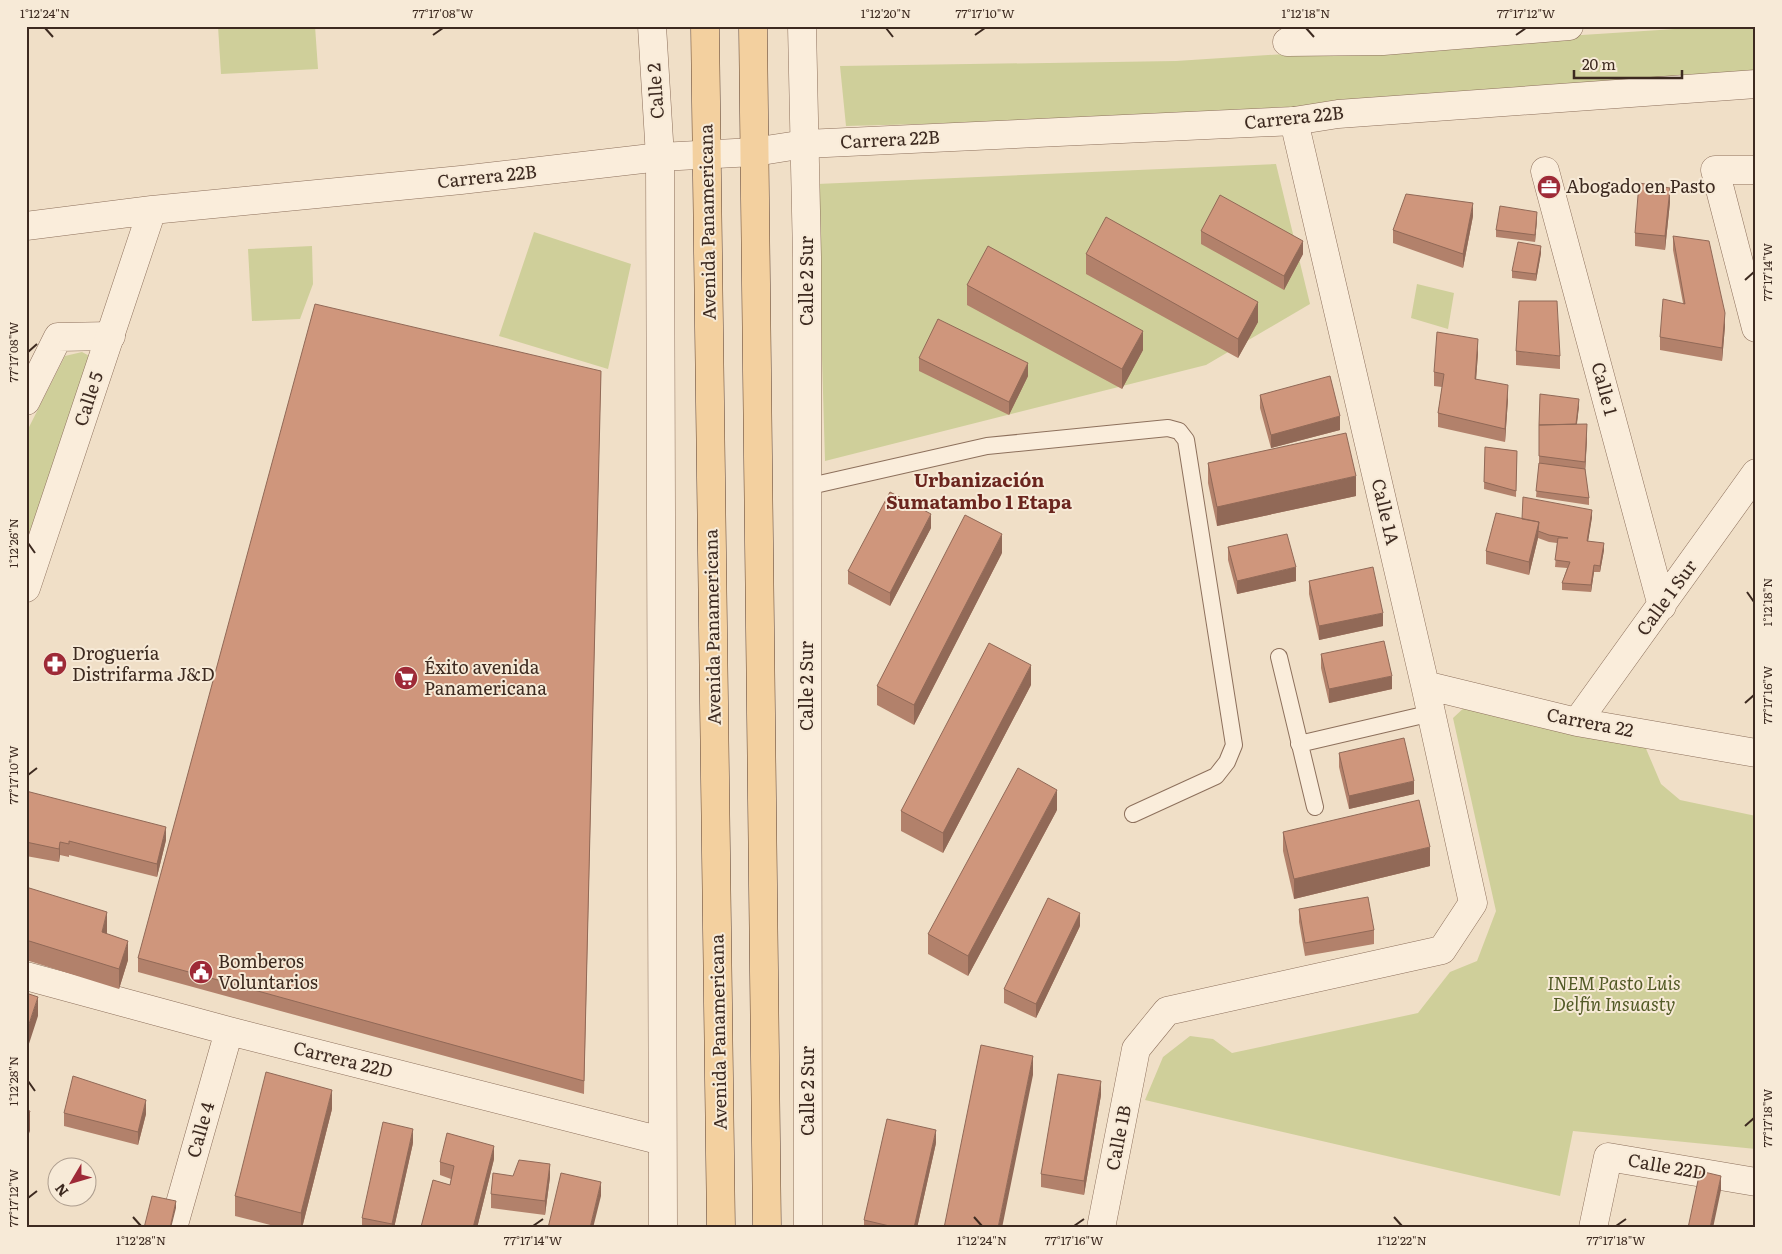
<svg xmlns="http://www.w3.org/2000/svg" width="1782" height="1254" font-family="Literata,serif">
<style>
.green{fill:#cfcf9a}
.lines{fill:none;stroke-linecap:round;stroke-linejoin:round}
.service-casing{stroke:#8d705c;stroke-width:18}
.minor-casing{stroke:#8d705c;stroke-width:29}
.tertiary-casing{stroke:#8d705c;stroke-width:29}
.primary-casing{stroke:#5b3f30;stroke-width:29}
.service{stroke:#faeddb;stroke-width:16}
.minor{stroke:#faeddb;stroke-width:28}
.tertiary{stroke:#faeddb;stroke-width:28}
.primary{stroke:#f3d09f;stroke-width:28}
.wall{fill:#b2816b}
.shaded-wall{fill:#916957}
.building{fill:#cf967c;stroke:#916957}
.ticks{fill:none;stroke:#3d2a20;stroke-width:2}
.labels{text-anchor:middle;stroke-width:4;stroke-linejoin:round;paint-order:stroke}
.street-label{font-size:18px;fill:#3d2a20;stroke:#f7ead7}
.poi-label{font-size:18px;fill:#3d2a20;stroke:#f7ead7;text-anchor:start}
.park-label{font-size:18px;font-style:italic;fill:#525a26;stroke:#f7ead7}
.neighbourhood-label{font-size:19px;font-weight:bold;fill:#6b251e;stroke:#f7ead7}
.neatline{fill:none;stroke:#3d2a20;stroke-width:2}
.ticks-label{font-size:12px;text-anchor:middle;fill:#3d2a20}
</style>
<rect width="100%" height="100%" fill="#f0dfc7"/>
<path class="green" d="M 218,26 L 315,26 L 318,69 L 221,74 Z
M 1721,26 L 1756,26 L 1756,70 L 1370,112 L 846,126 L 840,66 L 1176,61 Z
M 1276,164 L 1310,304 L 1206,365 L 825,461 L 817,184 Z
M 534,232 L 631,264 L 608,369 L 499,336 Z
M 312,246 L 313,284 L 300,319 L 252,321 L 248,249 Z
M 1417,284 L 1454,293 L 1448,329 L 1411,318 Z
M 82,352 L 95,359 L 26,568 L 26,433 L 65,356 Z
M 1467,705 L 1644,744 L 1661,784 L 1680,800 L 1756,816 L 1756,1149 L 1573,1131 L 1560,1196 L 1145,1100 L 1163,1057 L 1190,1036 L 1213,1039 L 1232,1053 L 1418,1013 L 1450,972 L 1477,961 L 1496,911 L 1453,718 Z"/>
<g class="lines">
<g class="service-casing">
<path id="service" d="M 806,487 L 987,446 L 1168,428 L 1179,431 L 1186,440 L 1234,745 L 1227,762 L 1216,776 L 1133,814
M 1279,657 L 1315,807
M 1299,744 L 1432,713"/>
</g>
<g class="minor-casing">
<path id="minor" d="M 652,26 L 660,157 L 663,1228
M 802,26 L 807,257 L 808,1228
M 1287,42 L 1383,41 L 1569,26
M 1756,170 L 1715,170 L 1756,328
M 1545,171 L 1662,606
M 26,401 L 58,337 L 111,336
M 1425,685 L 1577,722 L 1756,753
M 1577,722 L 1756,473
M 26,976 L 229,1031 L 662,1141
M 173,1228 L 229,1031
M 1101,1228 L 1136,1049 L 1167,1011 L 1442,950 L 1473,903 L 1425,685 L 1294,121
M 1593,1228 L 1608,1157 L 1756,1182"/>
</g>
<g class="tertiary-casing">
<path id="tertiary" d="M 26,226 L 152,210 L 461,180 L 660,157 L 754,152 L 805,144 L 1294,121 L 1338,114 L 1756,84
M 26,588 L 152,210"/>
</g>
<g class="primary-casing">
<path id="primary" d="M 705,26 L 721,1228
M 753,26 L 767,1228"/>
</g>
<use href="#service" class="service"/>
<use href="#minor" class="minor"/>
<use href="#tertiary" class="tertiary"/>
<use href="#primary" class="primary"/>
</g>
<path class="wall" d="M 1670,202 L 1665,250 L 1635,246 L 1635,233 Z
M 1473,216 L 1463,268 L 1393,243 L 1393,230 Z
M 1537,219 L 1535,242 L 1496,237 L 1496,230 Z
M 1201,231 L 1303,254 L 1284,290 L 1201,244 Z
M 1673,236 L 1725,326 L 1722,361 L 1660,350 L 1660,337 L 1683,303 L 1673,250 Z
M 1541,253 L 1536,281 L 1512,278 L 1512,271 Z
M 1086,254 L 1258,322 L 1238,358 L 1086,274 Z
M 967,285 L 1143,350 L 1122,389 L 967,305 Z
M 1516,351 L 1560,356 L 1560,369 L 1516,365 Z
M 1478,353 L 1476,380 L 1508,399 L 1505,442 L 1438,427 L 1438,413 L 1442,387 L 1434,386 L 1434,372 Z
M 919,358 L 1028,376 L 1009,415 L 919,371 Z
M 601,371 L 584,1094 L 138,972 L 138,958 Z
M 1540,394 L 1579,406 L 1577,424 L 1587,438 L 1585,471 L 1589,498 L 1589,505 L 1536,497 L 1539,463 Z
M 1260,395 L 1340,430 L 1271,448 L 1260,408 Z
M 1485,447 L 1517,451 L 1516,497 L 1484,489 Z
M 1208,463 L 1356,496 L 1217,526 L 1208,483 Z
M 1592,517 L 1588,541 L 1604,550 L 1600,572 L 1594,572 L 1591,592 L 1562,590 L 1562,583 L 1567,568 L 1555,567 L 1557,543 L 1549,542 L 1538,538 L 1529,575 L 1486,564 L 1486,551 L 1522,519 Z
M 931,528 L 890,606 L 848,584 L 848,571 Z
M 1228,547 L 1296,581 L 1237,594 L 1228,560 Z
M 1002,553 L 914,725 L 877,705 L 877,686 Z
M 1309,581 L 1383,626 L 1319,640 L 1309,594 Z
M 1321,654 L 1392,689 L 1329,703 L 1321,668 Z
M 1031,685 L 943,853 L 901,831 L 901,811 Z
M 1339,753 L 1414,794 L 1349,809 L 1339,767 Z
M 26,791 L 166,840 L 157,877 L 69,855 L 69,857 L 60,855 L 59,862 L 26,856 Z
M 1057,810 L 968,976 L 928,954 L 928,934 Z
M 1283,832 L 1430,866 L 1294,899 L 1283,851 Z
M 26,887 L 107,932 L 107,934 L 128,960 L 119,989 L 26,960 Z
M 1299,909 L 1374,930 L 1374,944 L 1305,956 L 1299,922 Z
M 1080,926 L 1036,1018 L 1004,1003 L 1004,989 Z
M 1101,1095 L 1084,1195 L 1041,1187 L 1041,1174 Z
M 332,1109 L 302,1228 L 282,1228 L 235,1216 L 235,1196 Z
M 64,1113 L 146,1114 L 138,1145 L 64,1126 Z
M 413,1143 L 394,1228 L 362,1228 L 362,1218 Z
M 936,1143 L 917,1228 L 864,1228 L 864,1220 Z
M 494,1159 L 477,1228 L 421,1228 L 433,1180 L 450,1185 L 451,1179 L 440,1175 L 440,1162 Z
M 513,1176 L 550,1177 L 545,1215 L 491,1208 L 491,1194 Z"/>
<path class="shaded-wall" d="M 1670,188 L 1670,202 L 1665,250 L 1665,236 Z
M 1473,203 L 1473,216 L 1463,268 L 1463,254 Z
M 1537,212 L 1537,219 L 1535,242 L 1535,235 Z
M 1303,241 L 1303,254 L 1284,290 L 1284,276 Z
M 1541,246 L 1541,253 L 1536,281 L 1536,274 Z
M 1258,302 L 1258,322 L 1238,358 L 1238,339 Z
M 1725,313 L 1725,326 L 1722,361 L 1722,348 Z
M 1143,331 L 1143,350 L 1122,389 L 1122,369 Z
M 1478,339 L 1478,353 L 1475,393 L 1475,379 Z
M 1028,363 L 1028,376 L 1009,415 L 1009,402 Z
M 1508,385 L 1508,399 L 1505,442 L 1505,429 Z
M 1579,399 L 1579,406 L 1575,438 L 1575,431 Z
M 1340,416 L 1340,430 L 1271,448 L 1271,435 Z
M 1587,424 L 1587,438 L 1585,476 L 1585,462 Z
M 1356,476 L 1356,496 L 1217,526 L 1217,507 Z
M 1592,510 L 1592,517 L 1587,548 L 1587,541 Z
M 931,514 L 931,528 L 890,606 L 890,593 Z
M 1539,522 L 1538,538 L 1529,575 L 1529,562 Z
M 1002,534 L 1002,553 L 914,725 L 914,705 Z
M 1604,543 L 1604,550 L 1600,572 L 1600,566 Z
M 1594,565 L 1594,572 L 1591,592 L 1591,585 Z
M 1296,567 L 1296,581 L 1237,594 L 1237,581 Z
M 1383,613 L 1383,626 L 1319,640 L 1319,626 Z
M 1031,665 L 1031,685 L 943,853 L 943,833 Z
M 1392,676 L 1392,689 L 1329,703 L 1329,689 Z
M 1414,781 L 1414,794 L 1349,809 L 1349,796 Z
M 1057,790 L 1057,810 L 968,976 L 968,956 Z
M 166,827 L 166,840 L 157,877 L 157,864 Z
M 60,842 L 60,855 L 59,862 L 59,849 Z
M 1430,847 L 1430,866 L 1294,899 L 1294,879 Z
M 107,912 L 107,932 L 102,952 L 102,932 Z
M 1080,913 L 1080,926 L 1036,1018 L 1036,1004 Z
M 128,941 L 128,960 L 119,989 L 119,969 Z
M 38,997 L 38,1016 L 26,1053 L 26,1033 Z
M 1033,1056 L 1033,1075 L 1002,1228 L 998,1228 Z
M 1101,1081 L 1101,1095 L 1084,1195 L 1084,1181 Z
M 332,1090 L 332,1109 L 302,1228 L 301,1228 L 301,1213 Z
M 146,1100 L 146,1114 L 138,1145 L 138,1132 Z
M 30,1111 L 30,1131 L 26,1141 L 26,1122 Z
M 413,1129 L 413,1143 L 394,1228 L 392,1228 L 392,1224 Z
M 936,1130 L 936,1143 L 917,1228 L 914,1228 Z
M 494,1146 L 494,1159 L 477,1228 L 473,1228 Z
M 550,1164 L 550,1177 L 545,1215 L 545,1201 Z
M 1721,1176 L 1721,1190 L 1713,1228 L 1710,1228 Z
M 601,1182 L 601,1196 L 593,1228 L 590,1228 Z
M 176,1201 L 176,1208 L 171,1228 L 170,1228 Z"/>
<path class="building" d="M 1639,183 L 1670,188 L 1665,236 L 1635,233 Z
M 1406,194 L 1473,203 L 1463,254 L 1393,230 Z
M 1220,195 L 1303,241 L 1284,276 L 1201,231 Z
M 1500,206 L 1537,212 L 1535,235 L 1496,230 Z
M 1106,217 L 1258,302 L 1238,339 L 1086,254 Z
M 1673,236 L 1709,241 L 1725,313 L 1722,348 L 1660,337 L 1663,299 L 1685,304 Z
M 1518,242 L 1541,246 L 1536,274 L 1512,271 Z
M 988,246 L 1143,331 L 1122,369 L 967,285 Z
M 1519,301 L 1557,301 L 1560,356 L 1516,351 Z
M 315,304 L 601,371 L 584,1081 L 138,958 Z
M 938,319 L 1028,363 L 1009,402 L 919,358 Z
M 1437,332 L 1478,339 L 1475,379 L 1508,385 L 1505,429 L 1438,413 L 1444,374 L 1434,372 Z
M 1330,376 L 1340,416 L 1271,435 L 1260,395 Z
M 1540,394 L 1579,399 L 1576,424 L 1539,425 Z
M 1587,424 L 1585,462 L 1539,456 L 1539,425 Z
M 1346,433 L 1356,476 L 1217,507 L 1208,463 Z
M 1485,447 L 1517,451 L 1516,491 L 1484,482 Z
M 1539,463 L 1585,469 L 1589,498 L 1536,491 Z
M 890,492 L 931,514 L 890,593 L 848,571 Z
M 1523,497 L 1592,510 L 1587,541 L 1604,543 L 1600,566 L 1594,565 L 1591,585 L 1562,583 L 1570,562 L 1555,560 L 1558,538 L 1568,538 L 1549,535 L 1538,531 L 1539,522 L 1522,519 Z
M 1496,513 L 1539,522 L 1529,562 L 1486,551 Z
M 965,515 L 1002,534 L 914,705 L 877,686 Z
M 1287,534 L 1296,567 L 1237,581 L 1228,547 Z
M 1373,567 L 1383,613 L 1319,626 L 1309,581 Z
M 1384,641 L 1392,676 L 1329,689 L 1321,654 Z
M 989,643 L 1031,665 L 943,833 L 901,811 Z
M 1404,738 L 1414,781 L 1349,796 L 1339,753 Z
M 1018,768 L 1057,790 L 968,956 L 928,934 Z
M 26,791 L 166,827 L 157,864 L 69,841 L 69,844 L 60,842 L 59,849 L 26,842 Z
M 1419,800 L 1430,847 L 1294,879 L 1283,832 Z
M 26,887 L 107,912 L 102,932 L 128,941 L 119,969 L 26,940 Z
M 1368,897 L 1374,930 L 1305,943 L 1299,909 Z
M 1048,898 L 1080,913 L 1036,1004 L 1004,989 Z
M 26,993 L 38,997 L 26,1033 Z
M 981,1045 L 1033,1056 L 998,1228 L 944,1228 Z
M 266,1072 L 332,1090 L 301,1213 L 235,1196 Z
M 1058,1074 L 1101,1081 L 1084,1181 L 1041,1174 Z
M 73,1076 L 146,1100 L 138,1132 L 64,1113 Z
M 26,1110 L 30,1111 L 26,1122 Z
M 887,1119 L 936,1130 L 914,1228 L 898,1228 L 864,1220 Z
M 383,1122 L 413,1129 L 392,1224 L 362,1218 Z
M 447,1133 L 494,1146 L 473,1228 L 421,1227 L 433,1180 L 450,1185 L 454,1166 L 440,1162 Z
M 519,1160 L 550,1164 L 545,1201 L 491,1194 L 493,1173 L 513,1176 Z
M 1700,1171 L 1721,1176 L 1710,1228 L 1688,1228 Z
M 561,1173 L 601,1182 L 590,1228 L 548,1228 Z
M 152,1196 L 176,1201 L 170,1228 L 144,1228 Z"/>
<path class="ticks" d="M 45,28 L 53,37M 886,28 L 893,37M 1306,28 L 1314,37M 433,35 L 443,28M 975,35 L 985,28M 1516,35 L 1526,28M 1745,280 L 1754,272M 28,352 L 37,344M 28,543 L 35,553M 1747,592 L 1754,602M 1745,703 L 1754,695M 28,775 L 37,768M 28,1081 L 35,1091M 1745,1126 L 1754,1118M 28,1198 L 37,1191M 133,1217 L 141,1226M 974,1217 L 982,1226M 1394,1217 L 1402,1226M 533,1226 L 543,1219M 1074,1226 L 1084,1219M 1616,1226 L 1626,1219"/>
<defs>
<g id="office-disc" transform="scale(1.25)"><circle r="9.5" fill="#9e2a37" stroke="#f7ead7"/><path d="M-6-3h4V-5.5h4V-3h4V5H-6ZM-1-4.5V-3h2v-1.5ZM-6 0V1H6V0Z" fill="#fff"/></g>
<g id="pharmacy-disc" transform="scale(1.25)"><circle r="9.5" fill="#9e2a37" stroke="#f7ead7"/><path d="M-2-6h4v4h4v4h-4v4h-4v-4h-4v-4h4Z" fill="#fff"/></g>
<g id="supermarket-disc" transform="scale(1.25)"><circle r="9.5" fill="#9e2a37" stroke="#f7ead7"/><path d="M-6-5.5h2.5l.6 2H6L4.5 2H-2.5L-4.4-4H-6ZM-1.5 3.2a1.3 1.3 0 1 0 .1 0ZM3 3.2a1.3 1.3 0 1 0 .1 0Z" fill="#fff"/></g>
<g id="civic-disc" transform="scale(1.25)"><circle r="9.5" fill="#9e2a37" stroke="#f7ead7"/><path d="M-.6-6.5H3V-4.5H.6V-3L4-1V1h2V6H-6V1h2V-1L-.6-3ZM-1.2 2.5V6h2.4V2.5Z" fill="#fff"/></g>
</defs>
<g fill-rule="evenodd">
<use href="#office-disc" x="1549" y="187"/>
<use href="#pharmacy-disc" x="55" y="664"/>
<use href="#supermarket-disc" x="406" y="678"/>
<use href="#civic-disc" x="201" y="972"/>
</g>
<g class="labels">
<g class="street-label">
<text transform="translate(656 91) rotate(-94)" y="6">Calle 2</text>
<text transform="translate(1294 118) rotate(-6)" y="6">Carrera 22B</text>
<text transform="translate(890 140) rotate(-3)" y="6">Carrera 22B</text>
<text transform="translate(487 177) rotate(-6)" y="6">Carrera 22B</text>
<text transform="translate(708 222) rotate(-91)" y="6">Avenida Panamericana</text>
<text transform="translate(807 281) rotate(-90)" y="6">Calle 2 Sur</text>
<text transform="translate(1604 389) rotate(75)" y="6">Calle 1</text>
<text transform="translate(89 399) rotate(-72)" y="6">Calle 5</text>
<text transform="translate(1385 512) rotate(77)" y="6">Calle 1A</text>
<text transform="translate(1667 598) rotate(-54)" y="6">Calle 1 Sur</text>
<text transform="translate(713 627) rotate(-91)" y="6">Avenida Panamericana</text>
<text transform="translate(807 686) rotate(-90)" y="6">Calle 2 Sur</text>
<text transform="translate(1590 723) rotate(11)" y="6">Carrera 22</text>
<text transform="translate(719 1032) rotate(-91)" y="6">Avenida Panamericana</text>
<text transform="translate(343 1060) rotate(14)" y="6">Carrera 22D</text>
<text transform="translate(808 1091) rotate(-90)" y="6">Calle 2 Sur</text>
<text transform="translate(201 1130) rotate(-74)" y="6">Calle 4</text>
<text transform="translate(1119 1138) rotate(-79)" y="6">Calle 1B</text>
<text transform="translate(1667 1167) rotate(10)" y="6">Calle 22D</text>
</g>
<g class="poi-label">
<text x="1566" y="193">Abogado en Pasto</text>
<text x="72" y="660">Droguería<tspan x="72" dy="21">Distrifarma J&amp;D</tspan></text>
<text x="424" y="674">Éxito avenida<tspan x="424" dy="21">Panamericana</tspan></text>
<text x="218" y="968">Bomberos<tspan x="218" dy="21">Voluntarios</tspan></text>
</g>
<g class="park-label">
<text x="1614" y="990">INEM Pasto Luis<tspan x="1614" dy="21">Delfín Insuasty</tspan></text>
</g>
<g class="neighbourhood-label">
<text x="979" y="487">Urbanización<tspan x="979" dy="22">Sumatambo 1 Etapa</tspan></text>
</g>
</g>
<rect width="1782" height="1254" fill="none" stroke="#f7ead7" stroke-width="55"/>
<g transform="translate(72 1182) rotate(232)"><circle r="24" fill="#f7ead7" stroke="#ad9d8e"/>
<path d="M0-4L9 19L0 12L-9 19Z" fill="#9e2a37"/>
<text y="-8" font-size="14" font-weight="bold" text-anchor="middle" fill="#3d2a20">N</text>
</g>
<path d="M1574 70v8h108v-8" fill="none" stroke="#3d2a20" stroke-width="2.5"/>
<text x="1582" y="70" font-size="15" fill="#3d2a20" stroke="#f7ead7" stroke-width="4" paint-order="stroke">20 m</text>
<rect x="28" y="28" width="1726" height="1198" class="neatline"/>
<g class="ticks-label">
<text x="45" y="18">1°12'24"N</text>
<text x="443" y="18">77°17'08"W</text>
<text x="886" y="18">1°12'20"N</text>
<text x="985" y="18">77°17'10"W</text>
<text x="1306" y="18">1°12'18"N</text>
<text x="1526" y="18">77°17'12"W</text>
<text transform="translate(1768 272) rotate(-90)" y="4">77°17'14"W</text>
<text transform="translate(14 352) rotate(-90)" y="4">77°17'08"W</text>
<text transform="translate(14 543) rotate(-90)" y="4">1°12'26"N</text>
<text transform="translate(1768 602) rotate(-90)" y="4">1°12'18"N</text>
<text transform="translate(1768 695) rotate(-90)" y="4">77°17'16"W</text>
<text transform="translate(14 775) rotate(-90)" y="4">77°17'10"W</text>
<text transform="translate(14 1081) rotate(-90)" y="4">1°12'28"N</text>
<text transform="translate(1768 1118) rotate(-90)" y="4">77°17'18"W</text>
<text transform="translate(14 1198) rotate(-90)" y="4">77°17'12"W</text>
<text x="141" y="1245">1°12'28"N</text>
<text x="533" y="1245">77°17'14"W</text>
<text x="982" y="1245">1°12'24"N</text>
<text x="1074" y="1245">77°17'16"W</text>
<text x="1402" y="1245">1°12'22"N</text>
<text x="1616" y="1245">77°17'18"W</text>
</g>
</svg>
